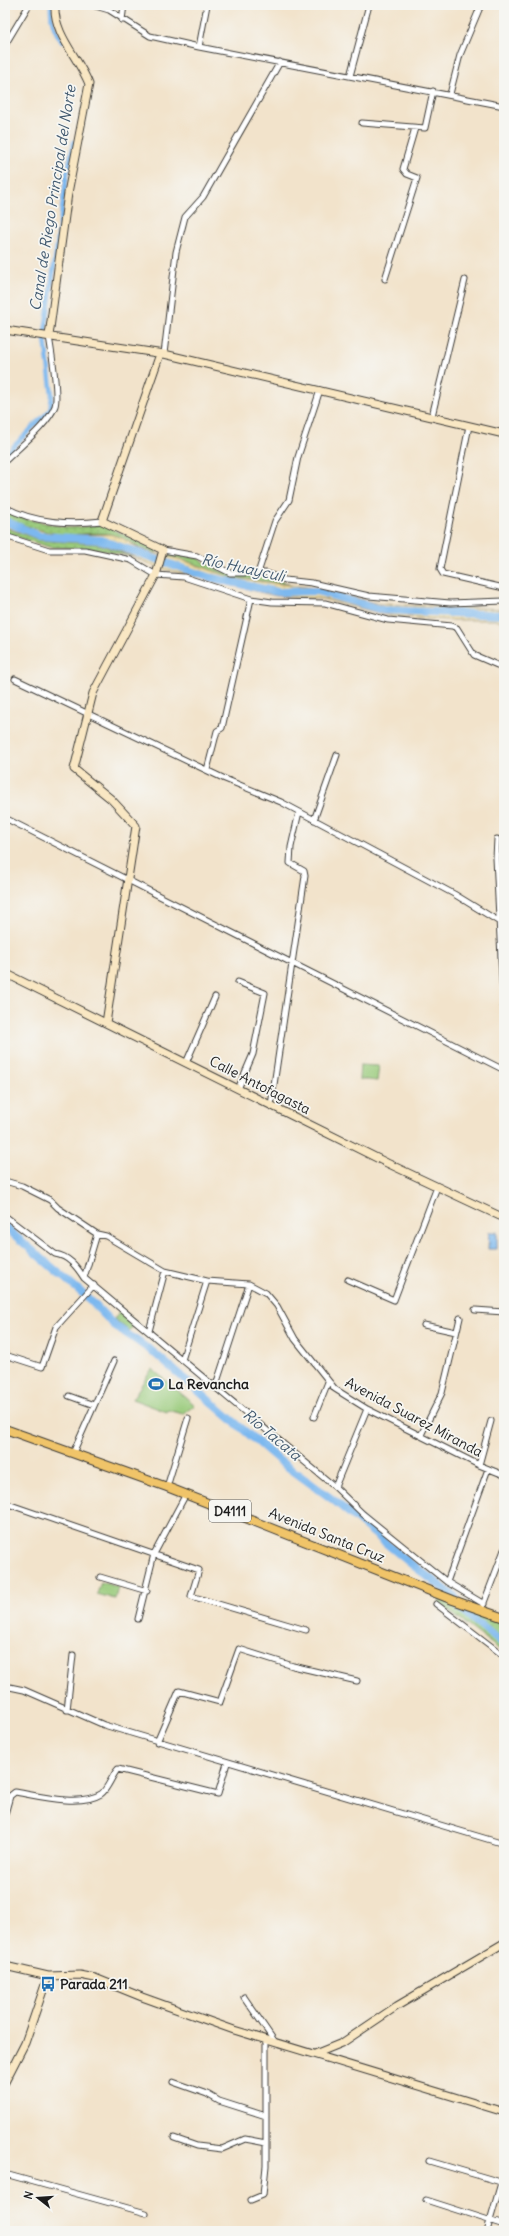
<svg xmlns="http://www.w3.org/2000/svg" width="509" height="2236" font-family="Delius,sans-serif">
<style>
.grass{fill:url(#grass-dots);stroke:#5b744c}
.sand{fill:url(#sand-dots);stroke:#857b5d}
.garden{fill:#9acb7b;stroke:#5b744c}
.water{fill:url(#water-ripples);stroke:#4c6a86}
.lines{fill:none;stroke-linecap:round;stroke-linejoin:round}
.canal{stroke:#7cb8ef;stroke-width:4.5}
.river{stroke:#7cb8ef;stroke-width:8}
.street-casing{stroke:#3c3a36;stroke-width:7}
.secondary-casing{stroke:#3c3a36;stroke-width:9}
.primary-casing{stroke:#3c3a36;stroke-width:10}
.street{stroke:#fff;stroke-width:5}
.secondary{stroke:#f9e7c3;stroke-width:7}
.primary{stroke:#f0c469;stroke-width:8}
.labels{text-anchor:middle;stroke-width:3.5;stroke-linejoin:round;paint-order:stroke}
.shield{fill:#f6f6f2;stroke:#5d5d5c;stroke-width:1}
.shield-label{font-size:13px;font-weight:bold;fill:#1c1c1c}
.street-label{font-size:14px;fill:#1c1c1c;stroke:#f6f6f2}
.poi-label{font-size:14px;font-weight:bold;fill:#1c1c1c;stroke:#f6f6f2;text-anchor:start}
.water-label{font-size:15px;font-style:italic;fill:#425a70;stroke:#f6f6f2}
</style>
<defs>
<pattern id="grass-dots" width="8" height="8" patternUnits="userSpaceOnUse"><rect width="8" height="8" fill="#9acb7b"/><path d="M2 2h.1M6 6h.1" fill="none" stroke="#84ae6a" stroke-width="1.8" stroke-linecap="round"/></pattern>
<pattern id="sand-dots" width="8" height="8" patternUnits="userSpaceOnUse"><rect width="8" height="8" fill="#eeda9e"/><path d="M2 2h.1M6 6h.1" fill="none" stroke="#ccba88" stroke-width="1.8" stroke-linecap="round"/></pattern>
<pattern id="water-ripples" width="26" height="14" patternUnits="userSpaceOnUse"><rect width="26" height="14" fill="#7cb8ef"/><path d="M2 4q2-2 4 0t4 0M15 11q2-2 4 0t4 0" fill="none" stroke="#6595c1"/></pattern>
</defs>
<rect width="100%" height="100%" fill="#f6f6f2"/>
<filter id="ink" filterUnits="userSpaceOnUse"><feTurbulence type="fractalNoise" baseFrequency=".025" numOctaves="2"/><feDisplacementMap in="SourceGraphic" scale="8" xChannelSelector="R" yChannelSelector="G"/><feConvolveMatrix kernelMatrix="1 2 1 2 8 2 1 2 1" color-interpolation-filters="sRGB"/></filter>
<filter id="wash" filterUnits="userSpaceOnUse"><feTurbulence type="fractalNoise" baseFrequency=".012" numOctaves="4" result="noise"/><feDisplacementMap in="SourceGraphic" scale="16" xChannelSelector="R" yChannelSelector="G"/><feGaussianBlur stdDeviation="0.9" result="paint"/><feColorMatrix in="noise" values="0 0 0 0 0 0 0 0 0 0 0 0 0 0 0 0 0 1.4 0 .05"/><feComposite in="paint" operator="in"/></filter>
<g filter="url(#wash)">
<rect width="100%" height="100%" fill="#f2e3cb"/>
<path class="grass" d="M 5,510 L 26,519 L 69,528 L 103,525 L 157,550 L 156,554 C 140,550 128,538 112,535 C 98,531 80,535 66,535 C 45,535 23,526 5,517 Z
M 5,527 L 40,540 L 99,544 L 133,557 L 98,549 L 49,547 L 5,533 Z
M 164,553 L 197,558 L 221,571 L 265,575 L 289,584 L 234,578 L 180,559 L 163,556 Z
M 440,1599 L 458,1605 L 458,1609 L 504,1647 L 504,1653 L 438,1603 Z
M 463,1607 L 504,1623 L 504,1640 Z"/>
<path class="sand" d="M 5,517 L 17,523 L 43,531 L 64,535 L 110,534 L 123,538 L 142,550 L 180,559 L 234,578 L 323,589 L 379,604 L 504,609 L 504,623 L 495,620 L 449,620 L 391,616 L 323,599 L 276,596 L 159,568 L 123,552 L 99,544 L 40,540 L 5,527 Z"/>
<path class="garden" d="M 360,1065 L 379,1066 L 377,1081 L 359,1079 Z
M 121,1310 L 136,1323 L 129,1331 L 114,1319 Z
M 152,1369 L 195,1405 L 183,1414 L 168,1410 L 167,1412 L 132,1399 Z
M 101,1582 L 118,1587 L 115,1599 L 97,1594 Z"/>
<path class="water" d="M 489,1232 L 497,1232 L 497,1249 L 488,1249 Z"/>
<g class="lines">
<path class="canal" d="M 51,5 C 50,20 54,30 62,42
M 45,331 L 67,173 L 74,142
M 5,455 L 50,410 L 52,395 L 45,339"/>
<path class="river" d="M 5,521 L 40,536 L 101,540 L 208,577 L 278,592 L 316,591 L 383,610 L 504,615
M 5,1227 L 89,1299 L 114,1325 L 153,1352 L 281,1462 L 332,1499 L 410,1563 L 455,1597 L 460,1609 L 504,1644"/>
</g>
</g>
<g filter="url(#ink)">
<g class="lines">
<g class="street-casing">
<path id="street" d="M 92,5 L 109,10 L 150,36 L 199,47 L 504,106
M 122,20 L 124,5
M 5,45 L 29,5
M 199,47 L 207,5
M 350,76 L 369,5
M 450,94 L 460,55 L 481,5
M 362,123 L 425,128 L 433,91
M 385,279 L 417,178 L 407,174 L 403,169 L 415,128
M 164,354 L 176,252 L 185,217 L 203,197 L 280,62
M 432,416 L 465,280
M 469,426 L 440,569 L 443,574 L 504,588
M 5,461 C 19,447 48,425 55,406 C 59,394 51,350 49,336
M 5,507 C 33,523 71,525 102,521
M 5,536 L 49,550 L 85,550 L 131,560 L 156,575 L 184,577 L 251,599 L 272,602 L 325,603 L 388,620 L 452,626 L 457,628 L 474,655 L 504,668
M 163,550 L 197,556 L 230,573 L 266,573 L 285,580 L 312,583 L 369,596 L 450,603 L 504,601
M 258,573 L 275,521 L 289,500 L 298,457 L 320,390
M 15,679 L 225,779 L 281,802 L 454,894 L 498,921 L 504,922
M 207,770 L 217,731 L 222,728 L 251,599
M 5,818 L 504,1070
M 314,820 L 337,755
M 497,839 L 496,858 L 504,1018
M 238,982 L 265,993 L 253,1054 L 238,1089
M 5,985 L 10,975
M 186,1063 L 215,997
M 271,1105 L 305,876 L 304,871 L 290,863 L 291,847 L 299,812
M 5,1181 L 22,1186 L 50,1200 L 58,1208 L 97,1234 L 106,1236 L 165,1271 L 207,1281 L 249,1284 L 266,1293 L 277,1306 L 295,1339 L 335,1389 L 367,1409 L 479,1465 L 504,1475
M 5,1216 L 55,1254 C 69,1256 77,1267 84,1278 L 335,1487 L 363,1514 L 447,1582 L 484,1604
M 84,1278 L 97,1234
M 348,1280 L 394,1300 L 437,1187
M 475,1310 L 504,1312
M 424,1325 L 456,1332
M 149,1331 L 165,1271
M 5,1355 L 42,1367 L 56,1327 L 94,1285
M 182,1360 L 207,1281
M 215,1388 L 249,1284
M 69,1396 L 94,1405
M 314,1417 L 328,1382
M 421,1435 L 442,1393 L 460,1318
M 73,1453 L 114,1361
M 479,1465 L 491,1421
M 167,1487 L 188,1418
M 335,1487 L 367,1409
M 5,1503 L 199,1570 L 191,1596 L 306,1630
M 100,1577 L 147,1591
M 447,1582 L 488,1469
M 436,1604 L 504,1656
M 483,1605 L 504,1550
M 138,1619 L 154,1554 L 186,1494
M 5,1686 L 24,1690 L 104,1725 L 504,1844
M 67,1710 L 73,1655
M 157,1742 L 179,1691 L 220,1702 L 239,1649 L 293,1666 L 357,1681
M 5,1814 L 10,1796 L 15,1792 C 38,1796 80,1807 101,1794 C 108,1789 112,1775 118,1769 L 218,1794 L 227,1763
M 244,1997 L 275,2042
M 173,2082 L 207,2094 L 219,2101 L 266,2116
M 174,2138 L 197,2146 L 222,2149 L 245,2139 L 266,2143
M 429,2161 L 504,2183
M 5,2174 L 146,2213
M 251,2200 L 263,2195 L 266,2166 L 266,2040
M 426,2200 L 504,2225
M 487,2231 L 501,2183"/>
</g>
<g class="secondary-casing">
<path id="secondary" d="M 5,330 L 164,354 L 504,434
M 49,336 L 68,193 L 89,84 C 79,58 53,34 55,5
M 5,973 L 387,1163 L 504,1218
M 106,1023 L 136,826 L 111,799 L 74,769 L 93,693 L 156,575 L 163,550 L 102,521 L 160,354
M 5,1966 L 48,1976 L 80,1975 L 95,1978 L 142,1997 L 234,2030 L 504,2112
M 315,2054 L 342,2043 L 397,2006 L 504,1943
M 5,2082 L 25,2043 L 48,1976"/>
</g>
<g class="primary-casing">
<path id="primary" d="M 5,1429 L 167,1487 L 453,1600 L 504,1618"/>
</g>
<use href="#street" class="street"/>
<use href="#secondary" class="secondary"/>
<use href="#primary" class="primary"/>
</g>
</g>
<defs>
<g id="stadium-bare" transform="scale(1.2)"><path d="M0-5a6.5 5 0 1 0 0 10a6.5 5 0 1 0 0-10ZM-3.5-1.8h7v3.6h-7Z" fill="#1f6fb2" stroke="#f6f6f2" stroke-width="2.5" paint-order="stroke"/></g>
<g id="bus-bare" transform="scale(1.2)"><path d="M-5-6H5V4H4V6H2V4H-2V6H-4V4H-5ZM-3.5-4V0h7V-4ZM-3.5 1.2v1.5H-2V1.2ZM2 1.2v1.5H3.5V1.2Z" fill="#1f6fb2" stroke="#f6f6f2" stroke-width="2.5" paint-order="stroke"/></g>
</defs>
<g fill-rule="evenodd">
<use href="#stadium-bare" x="156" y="1384"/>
<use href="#bus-bare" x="48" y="1984"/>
</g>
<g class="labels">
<rect class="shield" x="209" y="1500" width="42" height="22" rx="3"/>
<g class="shield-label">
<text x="230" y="1516">D4111</text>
</g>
<g class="street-label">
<text transform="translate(260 1085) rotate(27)" y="5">Calle Antofagasta</text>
<text transform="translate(414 1417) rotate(28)" y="5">Avenida Suarez Miranda</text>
<text transform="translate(327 1535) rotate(22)" y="5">Avenida Santa Cruz</text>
</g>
<g class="poi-label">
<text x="168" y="1389">La Revancha</text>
<text x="60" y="1989">Parada 211</text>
</g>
<g class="water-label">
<text transform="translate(53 198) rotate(-81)" y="5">Canal de Riego Principal del Norte</text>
<text transform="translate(243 568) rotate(12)" y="5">Río Huayculi</text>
<text transform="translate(272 1435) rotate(40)" y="5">Río Tacata</text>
</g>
</g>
<rect width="509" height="2236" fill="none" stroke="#f6f6f2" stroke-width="20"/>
<g transform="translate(38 2198) rotate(287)" stroke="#f6f6f2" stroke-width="3" paint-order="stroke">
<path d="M0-3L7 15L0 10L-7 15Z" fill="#1c1c1c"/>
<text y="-6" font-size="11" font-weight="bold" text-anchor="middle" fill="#1c1c1c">N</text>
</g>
</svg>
